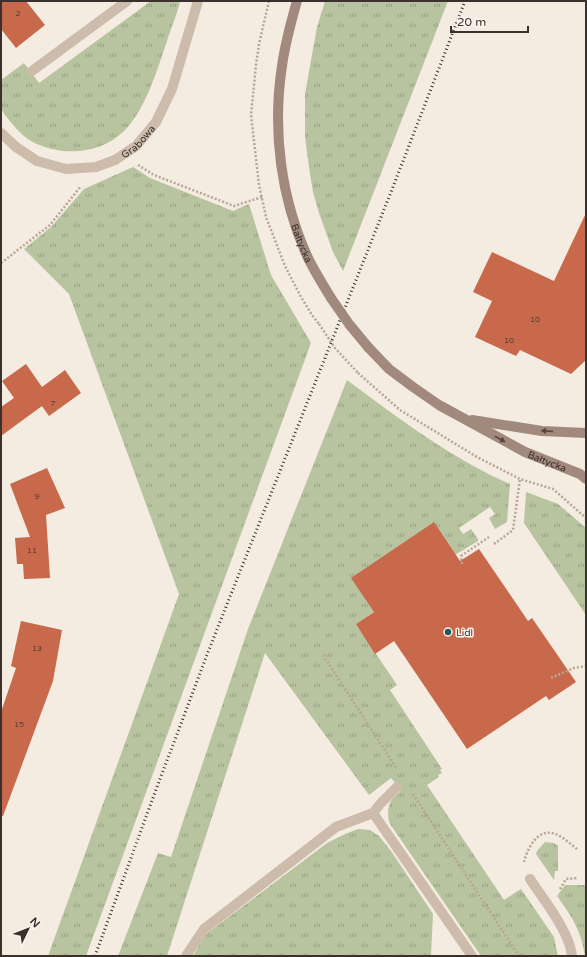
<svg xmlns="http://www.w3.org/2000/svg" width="587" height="957" font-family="'Varela Round',sans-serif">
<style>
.grass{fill:url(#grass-tufts)}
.building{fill:#c8694b}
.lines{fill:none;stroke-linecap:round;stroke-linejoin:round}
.path{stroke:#b9a596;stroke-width:2.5;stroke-dasharray:2 2;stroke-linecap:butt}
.service{stroke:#cdbbac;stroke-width:10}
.minor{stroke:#cdbbac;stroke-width:10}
.secondary{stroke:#a18a7d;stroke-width:10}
.rail{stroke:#3b302b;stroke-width:3;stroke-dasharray:1 3;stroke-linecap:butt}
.path-bridge{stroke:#b9a596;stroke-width:2.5;stroke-dasharray:2 2;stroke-linecap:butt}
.secondary-bridge{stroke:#a18a7d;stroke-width:10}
.oneway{fill:#544640}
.poi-dot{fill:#1f5a5e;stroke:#fbf5ee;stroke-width:1.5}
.labels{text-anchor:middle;stroke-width:3;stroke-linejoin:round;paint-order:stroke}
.number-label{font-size:8px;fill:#5e3e33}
.street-label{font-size:10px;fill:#3b302b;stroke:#fbf5ee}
.poi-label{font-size:10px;fill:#3b302b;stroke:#fbf5ee;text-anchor:start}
</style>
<defs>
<pattern id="grass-tufts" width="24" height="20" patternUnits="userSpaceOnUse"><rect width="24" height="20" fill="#b8c4a0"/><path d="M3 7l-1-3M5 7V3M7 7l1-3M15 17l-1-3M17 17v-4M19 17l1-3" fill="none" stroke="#97a083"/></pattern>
</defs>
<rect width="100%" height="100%" fill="#f4ebe1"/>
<path class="grass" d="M 151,1 L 180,1 C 177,15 171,28 167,41 C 157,70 146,109 124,131 C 100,155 60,157 31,141 C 22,136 15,127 9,120 C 7,117 3,113 2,110 C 0,106 1,86 1,80 L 24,63 L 39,83 Z
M 325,1 L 448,1 L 343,271 L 333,252 L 319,213 L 313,192 L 310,174 L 305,137 L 305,94 L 317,27 Z
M 133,167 L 150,178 L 233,211 L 249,204 L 271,275 L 311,343 L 86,956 L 48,956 L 179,594 L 69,294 L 24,249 L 51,227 L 84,189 Z
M 347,380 C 398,418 451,458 510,484 L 507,522 L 495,529 L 489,518 L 495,514 L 490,507 L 459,528 L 463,534 L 471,529 L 478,539 L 478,541 L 455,555 L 356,624 L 397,685 L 390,690 L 442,769 L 440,770 L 442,773 L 438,775 L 439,777 L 427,785 L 504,900 L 521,889 L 554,937 L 558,956 L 481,956 L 390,824 C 387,816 387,805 393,798 C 396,795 399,793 401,790 L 391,778 L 369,795 L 265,653 L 167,956 L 118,956 L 158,853 L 171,857 L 248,629 Z
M 526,492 L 558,504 L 586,528 L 586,615 L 524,523 Z
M 358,829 L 370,830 L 379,836 L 391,851 L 433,914 L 431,956 L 268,956 L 240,955 L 239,956 L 193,956 L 206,934 L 327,843 L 345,834 Z
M 545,842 L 554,843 L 558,846 L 558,871 L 555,871 L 554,880 L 536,854 L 537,851 Z
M 565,885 L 586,885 L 586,956 L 585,956 C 581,930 572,917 557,896 Z"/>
<path class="building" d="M 1,1 L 26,1 L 45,25 L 16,48 L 1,29 Z
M 586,213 L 586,360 L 571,374 L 520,350 L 516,356 L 475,337 L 492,301 L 473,292 L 492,252 L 554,281 Z
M 26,364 L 42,387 L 65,370 L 81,393 L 49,416 L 42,406 L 1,436 L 1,407 L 14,398 L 2,381 Z
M 47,468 L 65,508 L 46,515 L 50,578 L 24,579 L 23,564 L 17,564 L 15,538 L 30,537 L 10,484 Z
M 434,522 L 460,561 L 479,549 L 528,621 L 532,618 L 576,682 L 549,700 L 546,696 L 467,749 L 394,641 L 375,654 L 356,624 L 374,612 L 351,578 Z
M 21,621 L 62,630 L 53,681 L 3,816 L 1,815 L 1,712 L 16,668 L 11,666 Z"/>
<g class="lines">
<path class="path" d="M 269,1 L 259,44 L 256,65 L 251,115 L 259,185 L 266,217 L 285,266 L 301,297 L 312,315 L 319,324
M 138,165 L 154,175 L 234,206 L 262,197
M 1,263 L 50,225 L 81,186
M 358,373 L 400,410 L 477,457 L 520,479 L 553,489 L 586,518
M 494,544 L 513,530 L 520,479
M 462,564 L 461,556 L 489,537
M 323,655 L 397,769
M 551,678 L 574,668 L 586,666
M 413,794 L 519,956
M 524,862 C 527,849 538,827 555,834 C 562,836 572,845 578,850
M 560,889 L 566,879 L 578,878"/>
<path class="service" d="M 373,813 L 472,956
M 530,879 C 543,899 570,932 572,956
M 186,956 L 204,929 L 336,827 L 373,813 L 381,803 L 397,787"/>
<g class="minor">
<path d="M 32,71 L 127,1"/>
<path id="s1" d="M 1,133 L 16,147 L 37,161 L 66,169 L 96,167 L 115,160 L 136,146 L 156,122 L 172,89 L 198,1"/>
</g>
<g class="secondary">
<path id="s2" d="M 297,1 C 291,22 285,44 282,66 C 272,131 281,199 308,258 C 315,272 323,285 331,298"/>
<path id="s3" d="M 368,347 L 389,369 L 413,387 L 439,405 L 525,452 L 580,474 L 586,479"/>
<path d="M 472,420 L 542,431 L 586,433"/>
</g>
<path class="rail" d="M 95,956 L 157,787 L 210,647 L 393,187 L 465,1"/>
<path class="path-bridge" d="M 319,324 L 335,348 L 358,373"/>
<path class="secondary-bridge" d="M 331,298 L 349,324 L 368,347"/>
</g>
<defs><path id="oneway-solid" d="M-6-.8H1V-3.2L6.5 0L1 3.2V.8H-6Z"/></defs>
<g class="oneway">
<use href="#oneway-solid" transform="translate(547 431) rotate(-176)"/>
<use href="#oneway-solid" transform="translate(500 439) rotate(29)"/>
</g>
<circle class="poi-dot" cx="448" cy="632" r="4"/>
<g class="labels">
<g class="number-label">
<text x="18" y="16">2</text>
<text x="535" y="322">10</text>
<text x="509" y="343">10</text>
<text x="53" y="406">7</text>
<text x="37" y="499">9</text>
<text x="32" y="553">11</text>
<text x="37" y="651">13</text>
<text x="19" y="727">15</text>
</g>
<g class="street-label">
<text dy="4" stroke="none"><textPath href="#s1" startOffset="156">Grabowa</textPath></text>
<text dy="4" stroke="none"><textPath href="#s2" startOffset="247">Bałtycka</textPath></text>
<text dy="4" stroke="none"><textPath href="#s3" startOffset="214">Bałtycka</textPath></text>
</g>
<g class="poi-label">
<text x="456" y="636">Lidl</text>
</g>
</g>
<rect width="587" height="957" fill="none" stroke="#3b302b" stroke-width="4"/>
<g transform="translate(28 929) rotate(47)" stroke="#fbf5ee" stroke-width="3" paint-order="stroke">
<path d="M0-3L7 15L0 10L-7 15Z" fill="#3b302b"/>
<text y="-6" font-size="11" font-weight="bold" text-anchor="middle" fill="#3b302b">N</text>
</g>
<path d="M451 26v6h77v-6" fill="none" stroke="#3b302b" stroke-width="2"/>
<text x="457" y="26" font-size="12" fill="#3b302b" stroke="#fbf5ee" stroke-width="3" paint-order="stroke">20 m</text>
</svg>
